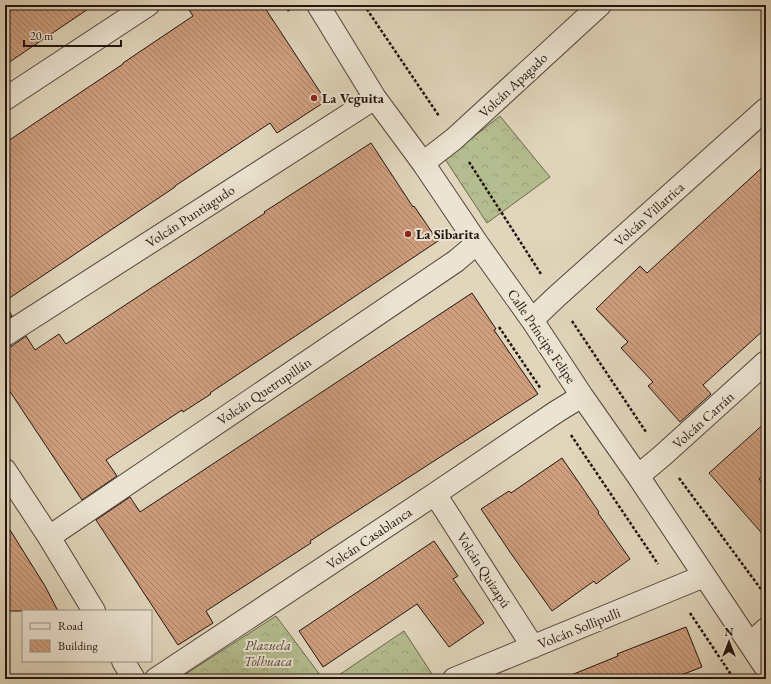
<svg xmlns="http://www.w3.org/2000/svg" width="771" height="684" font-family="'EB Garamond',serif">
<style>
.forest{fill:url(#forest-crowns);stroke:#6c684e}
.building{fill:url(#building-back-hatch);stroke:#24140e}
.lines{fill:none;stroke-linecap:round;stroke-linejoin:round}
.minor-casing{stroke:#53443a;stroke-width:24}
.path{stroke:#24140e;stroke-width:2.5;stroke-dasharray:3 2;stroke-linecap:butt}
.minor{stroke:#ece4d3;stroke-width:22}
.poi-dot{fill:#8f2418;stroke:#ece4d3;stroke-width:1.5}
.labels{text-anchor:middle;stroke-width:4;stroke-linejoin:round;paint-order:stroke}
.street-label{font-size:14px;fill:#24140e;stroke:#ece4d3}
.poi-label{font-size:14px;font-weight:bold;fill:#24140e;stroke:#ece4d3;text-anchor:start}
.park-label{font-size:14px;font-style:italic;fill:#4f4735;stroke:#ece4d3}
</style>
<defs>
<pattern id="forest-crowns" width="20" height="18" patternUnits="userSpaceOnUse"><rect width="20" height="18" fill="#b4bd8f"/><path d="M2 6a3 3 0 1 1 6 0M12 15a3 3 0 1 1 6 0" fill="none" stroke="#9ba27a"/></pattern>
<pattern id="building-back-hatch" width="6" height="6" patternUnits="userSpaceOnUse"><rect width="6" height="6" fill="#cf9f7f"/><path d="M-1 5l2 2M0 0l6 6M5-1l2 2" fill="none" stroke="#a88066"/></pattern>
</defs>
<rect width="100%" height="100%" fill="#e1d6bc"/>
<filter id="stains"><feTurbulence type="fractalNoise" baseFrequency=".005" numOctaves="4"/><feColorMatrix values="0 0 0 0 .2 0 0 0 0 .09 0 0 0 0 .02 0 0 0 .5 -.17"/></filter>
<radialGradient id="worn" r=".72"><stop offset=".6" stop-color="#630" stop-opacity="0"/><stop offset="1" stop-color="#630" stop-opacity=".3"/></radialGradient>
<path class="forest" d="M 500,116 L 550,177 L 487,223 L 445,159 Z
M 276,616 L 323,679 L 178,679 Z
M 404,631 L 432,674 L 419,679 L 333,679 Z"/>
<path class="building" d="M 18,5 L 94,5 L 5,65 L 5,14 Z
M 186,5 L 263,5 L 326,101 L 277,133 L 270,123 L 175,186 L 175,187 L 5,301 L 5,143 L 123,64 L 123,63 L 193,16 Z
M 371,143 L 413,207 L 414,206 L 438,241 L 210,393 L 211,394 L 183,412 L 182,410 L 106,460 L 117,476 L 82,500 L 5,384 L 5,347 L 12,346 L 26,336 L 35,350 L 59,334 L 66,344 L 265,213 L 264,212 Z
M 766,164 L 766,328 L 703,385 L 711,394 L 680,422 L 648,386 L 653,382 L 621,348 L 628,342 L 596,309 L 640,266 L 647,273 Z
M 472,293 L 496,329 L 494,330 L 538,394 L 310,541 L 311,543 L 206,611 L 213,623 L 178,645 L 96,520 L 130,497 L 140,512 Z
M 5,304 L 12,316 L 5,320 Z
M 766,422 L 766,473 L 759,479 L 766,488 L 766,538 L 709,473 Z
M 562,458 L 599,512 L 598,513 L 630,559 L 596,584 L 594,581 L 552,611 L 512,555 L 481,509 L 509,491 L 511,493 Z
M 5,522 L 45,586 L 58,611 L 5,611 Z
M 434,541 L 458,576 L 453,579 L 484,623 L 449,647 L 417,604 L 323,667 L 299,631 Z
M 686,627 L 702,667 L 671,679 L 669,674 L 658,679 L 564,679 L 564,678 L 618,656 L 617,654 Z"/>
<g class="lines">
<g class="minor-casing">
<path id="minor" d="M 318,5 L 375,98 L 423,163 L 477,243 L 532,320 L 582,396 L 638,476 L 766,668
M 5,99 L 148,5
M 423,163 L 454,139 L 600,5
M 532,320 L 556,297 L 766,109
M 5,335 L 375,98
M 5,470 L 49,537 L 94,611
M 638,476 L 662,456 L 766,362
M 435,494 L 533,647
M 49,537 L 456,261 L 477,243
M 750,644 L 766,629
M 123,661 L 134,679
M 156,679 L 435,494 L 556,412 L 582,396
M 454,679 L 704,576"/>
</g>
<path class="path" d="M 285,5 L 289,11
M 364,5 L 439,116
M 469,162 L 541,274
M 572,321 L 646,432
M 499,327 L 541,389
M 571,435 L 658,564
M 679,478 L 766,596
M 690,613 L 734,679"/>
<use href="#minor" class="minor"/>
</g>
<g class="poi-dot">
<circle cx="314" cy="98" r="4"/>
<circle cx="408" cy="234" r="4"/>
</g>
<g class="labels">
<g class="street-label">
<text transform="translate(513 85) rotate(-43)" y="5">Volcán Apagado</text>
<text transform="translate(649 214) rotate(-42)" y="5">Volcán Villarrica</text>
<text transform="translate(190 216) rotate(-33)" y="5">Volcán Puntiagudo</text>
<text transform="translate(542 336) rotate(56)" y="5">Calle Príncipe Felipe</text>
<text transform="translate(264 391) rotate(-34)" y="5">Volcán Quetrupillán</text>
<text transform="translate(703 420) rotate(-42)" y="5">Volcán Carrán</text>
<text transform="translate(369 538) rotate(-34)" y="5">Volcán Casablanca</text>
<text transform="translate(484 570) rotate(57)" y="5">Volcán Quizapú</text>
<text transform="translate(579 628) rotate(-22)" y="5">Volcán Sollipulli</text>
</g>
<g class="poi-label">
<text x="322" y="103">La Veguita</text>
<text x="416" y="239">La Sibarita</text>
</g>
<g class="park-label">
<text x="268" y="650">Plazuela<tspan x="268" dy="16">Tolhuaca</tspan></text>
</g>
</g>
<rect width="771" height="684" fill="none" stroke="#e1d6bc" stroke-width="20"/>
<rect x="6" y="6" width="759" height="672" fill="none" stroke="#24140e" stroke-width="2"/>
<rect x="10" y="10" width="751" height="664" fill="none" stroke="#24140e"/>
<rect x="22" y="610" width="130" height="52" fill="#ece4d3" stroke="#9c9184"/>
<rect x="30" y="623" width="20" height="6" fill="#ece4d3" stroke="#9c9184"/>
<text x="58" y="630" font-size="12" fill="#24140e">Road</text>
<rect x="30" y="640" width="20" height="12" fill="url(#building-back-hatch)" stroke="#9c9184"/>
<text x="58" y="650" font-size="12" fill="#24140e">Building</text>
<g transform="translate(729 642)" stroke="#ece4d3" stroke-width="3" paint-order="stroke">
<path d="M0-3L7 15L0 10L-7 15Z" fill="#24140e"/>
<text y="-6" font-size="11" font-weight="bold" text-anchor="middle" fill="#24140e">N</text>
</g>
<path d="M24 40v6h97v-6" fill="none" stroke="#24140e" stroke-width="2"/>
<text x="30" y="40" font-size="12" fill="#24140e" stroke="#ece4d3" stroke-width="3" paint-order="stroke">20 m</text>
<rect width="100%" height="100%" filter="url(#stains)"/>
<rect width="100%" height="100%" fill="url(#worn)"/>
</svg>
